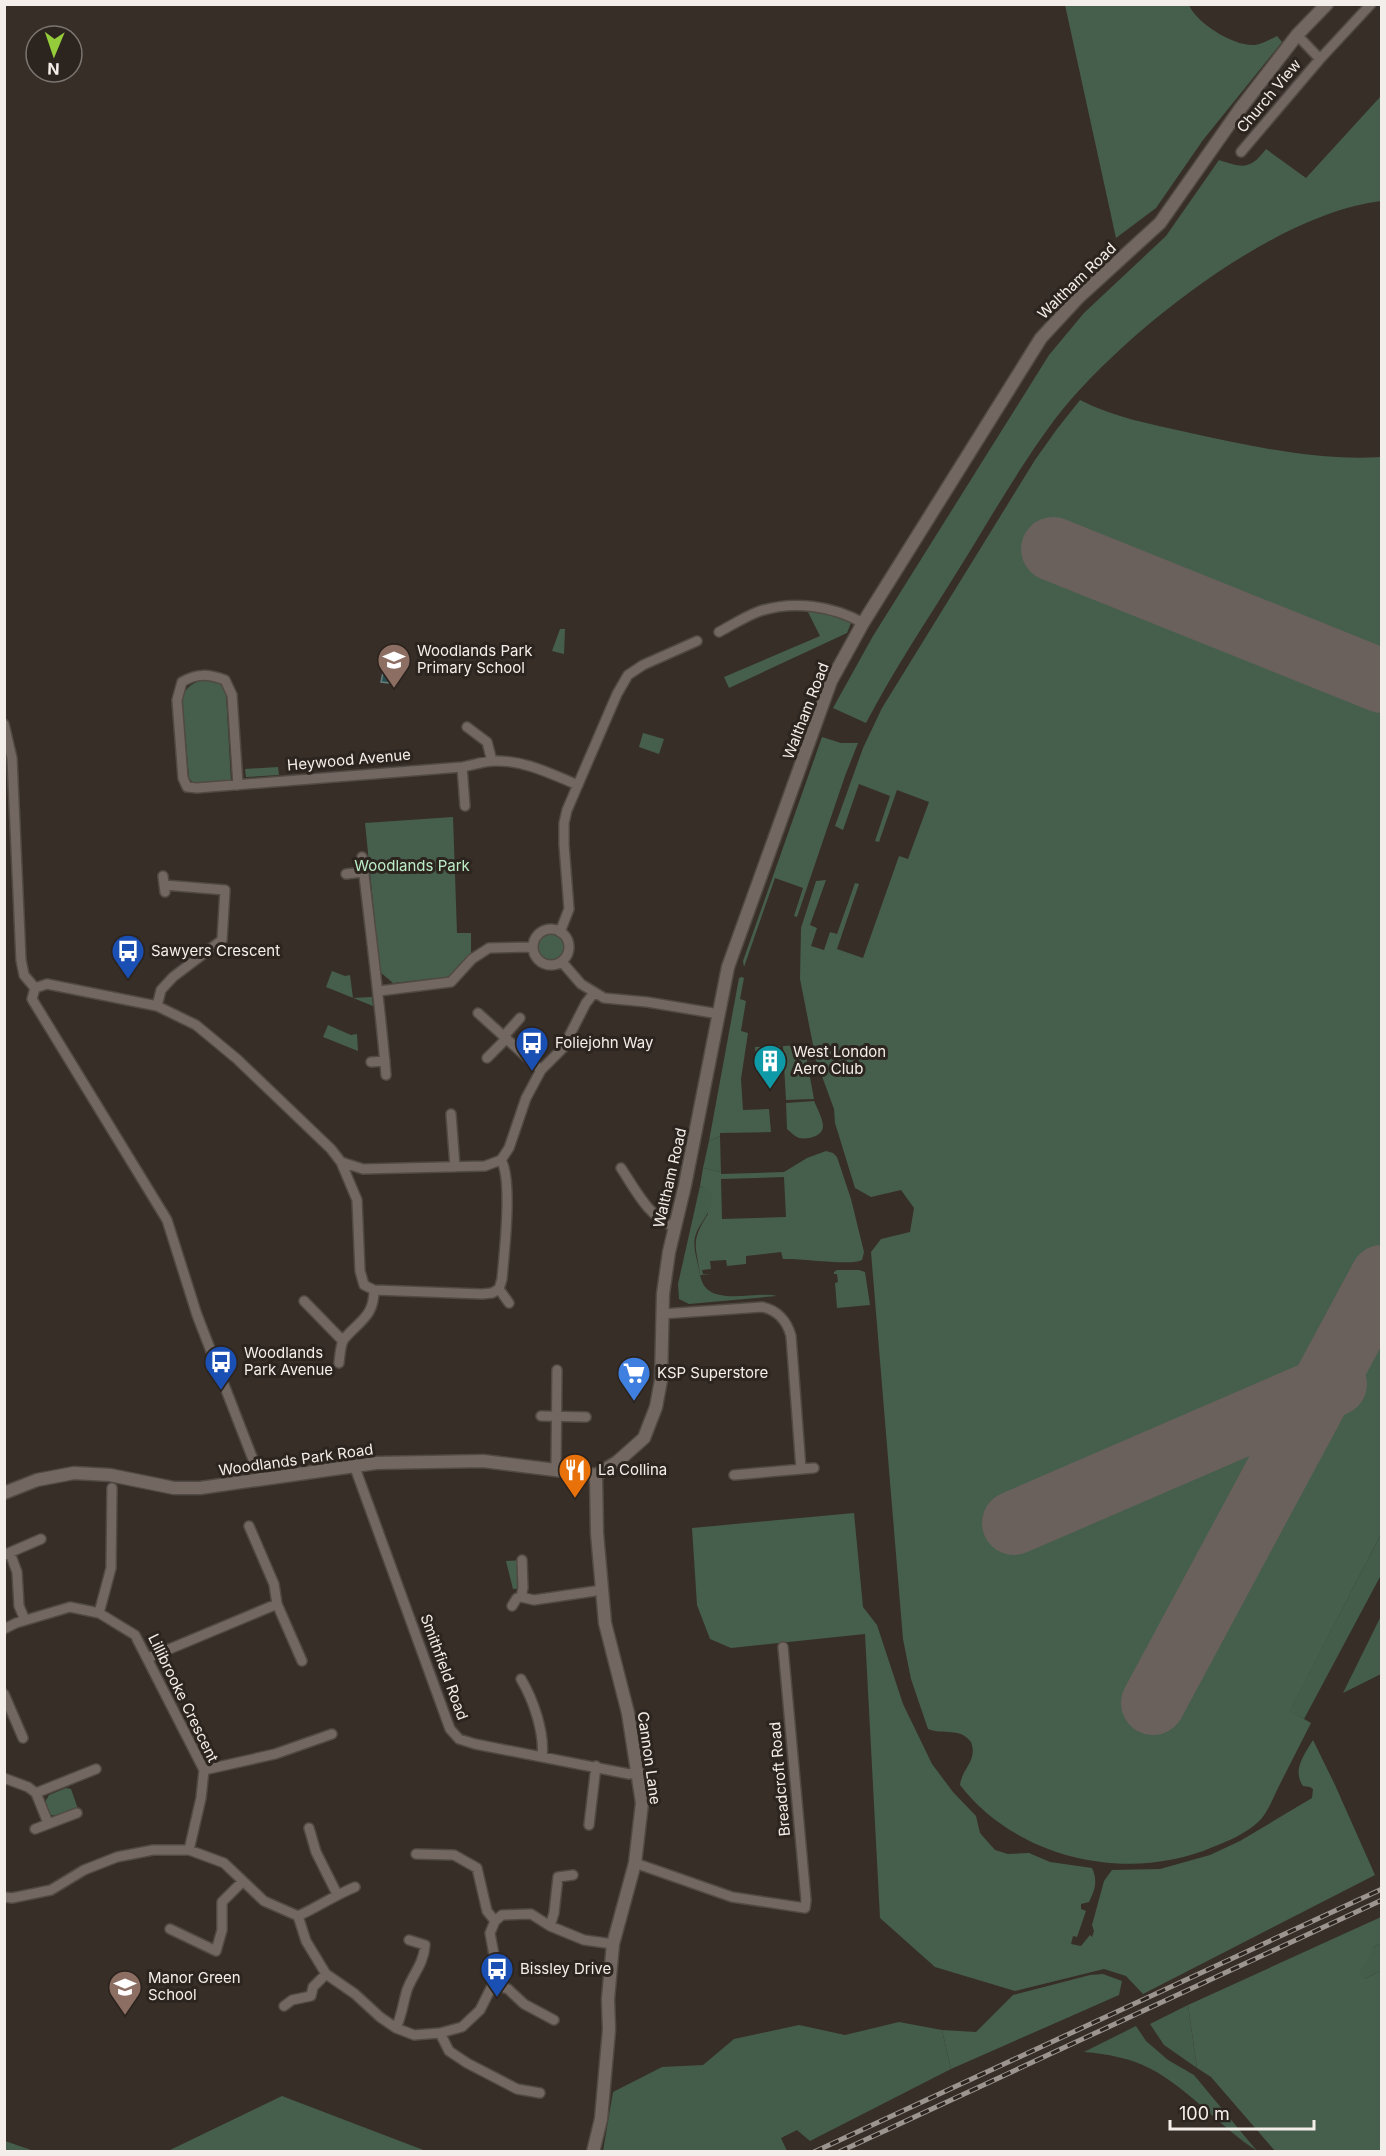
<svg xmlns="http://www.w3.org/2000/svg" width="1386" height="2156" font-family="Inter,sans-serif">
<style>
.green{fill:#465e4c;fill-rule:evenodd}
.forest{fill:#445c4a}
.water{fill:#2b4f4f;stroke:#677f7e;stroke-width:1.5}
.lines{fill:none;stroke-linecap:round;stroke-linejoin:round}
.runway{stroke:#6a615c;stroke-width:64}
.minor-casing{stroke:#514a44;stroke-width:12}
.tertiary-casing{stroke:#514a44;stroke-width:15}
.minor{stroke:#726861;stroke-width:9}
.tertiary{stroke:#726861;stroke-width:12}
.rail-casing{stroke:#9c948f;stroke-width:5}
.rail{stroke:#2c241e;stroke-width:3;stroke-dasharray:9;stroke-linecap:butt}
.labels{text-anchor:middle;stroke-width:6;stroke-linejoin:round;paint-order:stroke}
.street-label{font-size:15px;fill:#f4eeea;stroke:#2c241e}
.poi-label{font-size:15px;fill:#f4eeea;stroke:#2c241e;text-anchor:start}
.park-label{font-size:15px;fill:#bcedc8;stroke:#2c241e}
</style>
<rect width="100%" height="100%" fill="#372e28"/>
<path class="green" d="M 1065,5 L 1189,5 C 1196,23 1235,47 1255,45 C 1262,44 1271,39 1277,36 L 1282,42 L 1203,140 L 1156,208 L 1116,238 Z
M 1381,96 L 1381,201 C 1273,214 1121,334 1055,419 C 1019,467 989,521 957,572 C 926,622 893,671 866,723 L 833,708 L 873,636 L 1049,355 L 1084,313 L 1166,236 L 1219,160 C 1243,168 1250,170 1266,149 L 1306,178 Z
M 1080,400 C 1113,417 1150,424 1186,432 C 1250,446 1316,461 1381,457 L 1381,1534 L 1290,1711 L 1311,1723 C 1300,1745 1289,1766 1278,1788 C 1272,1800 1267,1815 1257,1823 C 1245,1834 1228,1841 1213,1847 C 1129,1883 1018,1860 960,1785 C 962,1768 978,1761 971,1742 C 960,1727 944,1735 928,1729 L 911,1679 L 903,1639 L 871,1252 L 881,1239 L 910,1232 L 914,1208 L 901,1190 L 871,1197 L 855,1188 L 835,1123 L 834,1109 L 816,1060 L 800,979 L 801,928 L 816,881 L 826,880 L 810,925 L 817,928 L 811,946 L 824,950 L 830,932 L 837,934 L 855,883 L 859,884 L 837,949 L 863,958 L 899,856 L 908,859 L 929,802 L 897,790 L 879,842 L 875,841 L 890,796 L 859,784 L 843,830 L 835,826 L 863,748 L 882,708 L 1035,460 L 1057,429 Z
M 808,612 C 823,612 838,614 851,623 L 847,633 L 729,688 L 724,677 L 820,636 Z
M 560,629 L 565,629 L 564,654 L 552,651 Z
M 210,680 L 220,683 L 226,693 L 231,781 L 194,784 L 189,778 L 182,698 C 188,684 195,681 210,680 Z
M 643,733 L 664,739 L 659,754 L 639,747 Z
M 822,737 L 841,743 L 858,743 L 845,776 L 797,917 L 794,916 L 803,888 L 775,878 L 744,967 L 743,961 Z
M 278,767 L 279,775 L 246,777 L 245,769 Z
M 453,817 L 457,933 L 471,933 L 471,953 L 449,977 L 393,983 L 380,972 L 365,823 Z
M537 948a14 14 0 1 1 28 0a14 14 0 1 1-28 0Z
M 332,971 L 345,976 L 350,975 L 353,998 L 372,997 L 373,1006 L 326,987 Z
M 742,977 L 744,978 L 740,999 L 746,1001 L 741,1031 L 748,1033 L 741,1079 L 743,1110 L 769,1109 L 771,1132 L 720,1133 L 720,1136 L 709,1141 L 739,978 Z
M 328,1025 L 351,1035 L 357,1034 L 358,1051 L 323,1037 Z
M 804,1045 L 814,1099 L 786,1100 L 783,1046 Z
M 780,1046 L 780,1054 L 779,1051 L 773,1051 L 773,1055 L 761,1056 L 762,1073 L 757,1073 L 755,1047 Z
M 814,1101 C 817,1108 822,1117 823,1125 C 824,1136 808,1140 799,1138 C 794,1136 791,1132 787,1129 L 786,1103 Z
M 826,1151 L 833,1153 L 837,1157 L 851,1199 L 864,1252 L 862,1260 C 851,1266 800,1258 783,1259 L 781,1252 L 746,1256 L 746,1264 L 727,1266 L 726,1260 L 710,1261 L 711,1269 L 702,1270 L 703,1274 L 711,1274 L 700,1275 C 696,1245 690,1242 708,1214 L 703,1187 L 700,1186 L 703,1168 L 721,1172 L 721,1174 L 784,1172 L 807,1158 ZM 784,1177 L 786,1217 L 722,1219 L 721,1179 Z
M 837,1270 L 859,1270 L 865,1272 L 870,1305 L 837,1308 L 835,1283 L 838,1282 L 837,1274 L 834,1274 L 834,1272 Z
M 854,1513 L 863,1607 L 877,1625 L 903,1704 L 932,1764 L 953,1792 L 976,1816 L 980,1833 L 995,1850 L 1008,1854 L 1029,1853 L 1050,1862 L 1092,1868 C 1098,1881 1095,1890 1089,1902 L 1081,1904 L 1081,1909 L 1086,1911 L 1077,1937 L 1073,1936 L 1071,1944 L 1081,1946 L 1090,1935 L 1092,1937 L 1094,1931 L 1092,1925 L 1104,1881 L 1112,1870 L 1160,1869 L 1210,1855 L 1240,1841 L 1312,1798 L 1313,1789 L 1310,1787 L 1303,1786 C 1292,1770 1304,1755 1313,1740 L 1335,1785 L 1375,1875 L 1143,1994 L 1126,1976 L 1104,1969 L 1015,1991 L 935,1967 L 880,1918 L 865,1634 L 731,1648 L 710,1639 L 697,1605 L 692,1528 Z
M 522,1560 L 523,1588 L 513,1589 L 506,1561 Z
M 66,1788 L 71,1789 L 78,1809 L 58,1816 L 50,1815 L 45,1802 L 49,1795 Z
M 1381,1917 L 1381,1943 L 1374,1947 L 1364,1979 L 1381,1971 L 1381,2151 L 1275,2151 L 1211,2077 L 1197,2068 L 1188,2005 Z
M 1103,1974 L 1122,1981 L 1119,1995 L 951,2069 L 942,2030 L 976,2032 L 1013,1995 L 1090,1975 Z
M 282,2096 L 426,2151 L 168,2151 Z
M 4,2141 L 5,2141 L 34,2151 L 5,2151 Z"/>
<path class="forest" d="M 720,1136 L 721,1172 L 703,1168 L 709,1141 Z
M 700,1186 L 709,1190 C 719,1207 699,1221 695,1237 C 693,1247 696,1255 698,1265 C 701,1278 701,1289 716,1294 C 735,1300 758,1292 777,1296 L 689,1304 L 679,1299 L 678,1284 Z
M 1381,1534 L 1381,1575 L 1304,1719 L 1289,1712 Z
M 1381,1616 L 1381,1674 L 1343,1693 Z
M 1381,1943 L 1381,1971 L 1364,1979 L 1359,1974 L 1374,1947 Z
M 1188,2005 L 1197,2068 L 1164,2045 L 1150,2024 Z
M 899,2022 L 942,2030 L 951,2069 L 810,2141 L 797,2130 L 781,2138 L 787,2151 L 603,2151 L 613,2092 L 662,2067 L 703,2065 L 734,2039 L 799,2025 L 845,2035 Z
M 1136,2026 L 1146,2041 L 1168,2060 L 1194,2075 L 1257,2151 C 1220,2127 1190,2090 1151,2069 C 1131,2058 1107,2054 1084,2052 Z"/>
<path class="water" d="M 385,663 L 393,665 L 389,683 L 381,682 Z"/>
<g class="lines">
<path class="runway" d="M 1053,549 L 1382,681
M 1014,1523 L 1335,1384
M 1153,1703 L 1382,1277"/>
<g class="minor-casing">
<path id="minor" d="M 1297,35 L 1320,59
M 1241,152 L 1320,59 L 1371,4
M 719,632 C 732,625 746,616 760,611 C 794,600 833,606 863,623
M 4,724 L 12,758 L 21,960 L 24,975 L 35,988
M 467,727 L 487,742 L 492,761
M 462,767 L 465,806
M 238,785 L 232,695 L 225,680 C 208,674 197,673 182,682 L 177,700 L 183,778 L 187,787 L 197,788 L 462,767 C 473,765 484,761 495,761 C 524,760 551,774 578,785
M 362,857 C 370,930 380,1002 386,1075
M 346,874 L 363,872
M 163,876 L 165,892
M533 947a18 18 0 1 1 36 0a18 18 0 1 1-36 0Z
M 560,932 L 569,909 L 564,845 L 564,823 L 567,810 L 617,694 L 628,675 L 643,665 L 697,641
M 562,962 L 581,984 L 604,998 L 647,1002 L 719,1014
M 379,991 L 451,982 L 472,959 L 489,948 L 533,947
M 157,1006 L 161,990 L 173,977 L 222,940 L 225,890 L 164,885
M 478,1013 L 541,1070
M 504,1036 L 520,1018
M 487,1058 L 507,1038
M 371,1062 L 385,1061
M 451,1114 L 455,1167
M 341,1162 L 357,1200 L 360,1271 L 364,1285 L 374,1290 L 482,1294 L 492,1293 L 499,1289 L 502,1279 C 504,1254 513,1180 501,1160
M 621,1168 C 635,1189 649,1218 675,1227
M 499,1289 L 509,1303
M 304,1301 L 343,1341
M 662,1314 L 762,1307 C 777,1310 787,1321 791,1336 L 801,1469
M 339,1363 C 340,1356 340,1345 344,1339 C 359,1321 374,1317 374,1290
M 541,1416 L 586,1417
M 354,1465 L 450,1729 L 459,1739 L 475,1744 L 629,1774 L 639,1772
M 556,1470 L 557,1370
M 734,1475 L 814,1468
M 261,1480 L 197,1315 L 167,1220 L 32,999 L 35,988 L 47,984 L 157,1006 L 196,1025 L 237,1059 L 331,1149 L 341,1162 L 363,1169 L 485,1166 L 501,1160 L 509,1148 L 526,1098 L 541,1070 L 563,1048 L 586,1003 L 594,993
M 249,1526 L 274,1584 L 277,1604 L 302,1661
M 10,1553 L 17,1572 L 19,1606 L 25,1620
M 4,1555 L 41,1539
M 522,1560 L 523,1588 L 521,1597 L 534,1600 L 602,1590
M 512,1606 L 517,1598 L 521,1597
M 99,1613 L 111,1568 L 112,1488
M 4,1629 L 16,1623 L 70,1607 L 99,1613 L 135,1635 L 204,1770 L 201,1798 L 189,1850
M 148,1658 L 277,1604
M 521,1679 C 533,1699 545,1733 542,1757
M 4,1694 L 23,1738
M 204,1770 L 275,1754 L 332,1734
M 4,1778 L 28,1787 L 36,1793 L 96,1769
M 36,1793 L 48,1823
M 589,1825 L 596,1766
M 309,1828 L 316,1852 L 337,1894
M 35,1829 L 77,1813
M 416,1854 L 454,1855 L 477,1868 L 487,1911 L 495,1921
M 635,1863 L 732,1897 L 805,1908 L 806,1900 L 783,1647
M 4,1897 L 12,1898 L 51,1890 L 84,1870 L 117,1857 L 153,1850 L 189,1850 L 224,1863 L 264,1901 L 298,1916
M 298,1916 L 306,1941 L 326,1974 L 355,1994 L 380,2017 L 396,2028 L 414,2035 L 440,2033 L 462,2027 L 480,2010 L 493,1984 L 494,1955 L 490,1933 L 495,1921 L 502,1915 L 531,1914 L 550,1926 L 584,1940 L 613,1944
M 298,1916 C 318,1907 335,1895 355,1887
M 550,1926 L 554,1913 L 558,1877 L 573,1875
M 170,1929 L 216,1951 L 222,1930 L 222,1902 L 243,1881
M 493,1984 L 508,1989 L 524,2004 L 554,2020
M 284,2006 L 292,2000 L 311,1996 L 313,1987 L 326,1974
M 396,2028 C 402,2015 403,2003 407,1990 C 413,1974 424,1963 425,1945 L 409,1940
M 440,2033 L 449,2051 L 467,2063 L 517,2089 L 540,2093"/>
</g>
<g class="tertiary-casing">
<path id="tertiary" d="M 596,1475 L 617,1462 L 644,1438 L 656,1407 L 661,1380 L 663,1294 L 669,1252 L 685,1185 L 728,967 L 831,681 L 863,623 L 1041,338 L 1079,297 L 1160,223 L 1240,109 L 1297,35 L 1327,4
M 4,1493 L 37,1480 L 74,1473 L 110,1475 L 174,1488 L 200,1488 L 376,1463 L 483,1461 L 596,1475
M 593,2152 L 601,2119 L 609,2030 L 608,1999 L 613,1944 L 635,1863 L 642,1803 L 628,1713 L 605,1623 L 597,1533 L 596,1475"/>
</g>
<use href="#minor" class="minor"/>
<use href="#tertiary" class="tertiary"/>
<g class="rail-casing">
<path id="rail" d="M 814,2152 L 1382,1889
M 839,2152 L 1382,1900"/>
</g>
<use href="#rail" class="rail"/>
</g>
<defs>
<g id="school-pin" transform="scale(1.725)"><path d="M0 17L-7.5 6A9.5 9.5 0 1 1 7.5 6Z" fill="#8d6e63" stroke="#2c241e"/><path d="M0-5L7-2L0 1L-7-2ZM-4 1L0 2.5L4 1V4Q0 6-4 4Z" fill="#fff"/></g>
<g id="bus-pin" transform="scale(1.725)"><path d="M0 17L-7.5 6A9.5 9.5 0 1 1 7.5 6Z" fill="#1a4fb4" stroke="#2c241e"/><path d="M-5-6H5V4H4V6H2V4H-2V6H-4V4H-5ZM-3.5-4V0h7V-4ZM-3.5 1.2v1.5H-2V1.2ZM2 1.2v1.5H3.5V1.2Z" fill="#fff"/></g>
<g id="building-pin" transform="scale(1.725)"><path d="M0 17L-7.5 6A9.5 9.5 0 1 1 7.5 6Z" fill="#0f9aa8" stroke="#2c241e"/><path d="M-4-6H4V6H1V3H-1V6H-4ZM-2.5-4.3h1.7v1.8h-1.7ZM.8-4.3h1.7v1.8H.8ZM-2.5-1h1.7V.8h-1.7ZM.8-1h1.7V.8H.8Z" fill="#fff"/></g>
<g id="supermarket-pin" transform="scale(1.725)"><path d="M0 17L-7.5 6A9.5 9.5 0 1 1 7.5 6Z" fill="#3f7fe0" stroke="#2c241e"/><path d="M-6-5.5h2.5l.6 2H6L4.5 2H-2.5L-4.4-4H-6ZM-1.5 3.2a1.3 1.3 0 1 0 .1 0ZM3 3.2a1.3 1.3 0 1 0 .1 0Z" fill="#fff"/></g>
<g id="restaurant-pin" transform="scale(1.725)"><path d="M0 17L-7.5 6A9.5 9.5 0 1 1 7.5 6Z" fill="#e8710a" stroke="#2c241e"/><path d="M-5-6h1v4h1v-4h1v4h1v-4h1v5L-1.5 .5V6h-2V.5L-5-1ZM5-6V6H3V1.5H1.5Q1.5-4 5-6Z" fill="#fff"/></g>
</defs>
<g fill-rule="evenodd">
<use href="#school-pin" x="394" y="660"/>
<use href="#bus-pin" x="128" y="951"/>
<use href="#bus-pin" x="532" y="1043"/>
<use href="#building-pin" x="770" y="1061"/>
<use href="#bus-pin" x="221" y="1362"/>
<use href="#supermarket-pin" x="634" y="1373"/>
<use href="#restaurant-pin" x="575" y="1470"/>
<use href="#bus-pin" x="497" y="1969"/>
<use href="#school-pin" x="125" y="1987"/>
</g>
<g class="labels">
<g class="street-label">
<text transform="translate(1269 96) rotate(-50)" y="5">Church View</text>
<text transform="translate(1077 281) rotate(-44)" y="5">Waltham Road</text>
<text transform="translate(806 711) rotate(-69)" y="5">Waltham Road</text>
<text transform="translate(349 760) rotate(-5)" y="5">Heywood Avenue</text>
<text transform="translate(670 1178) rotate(-77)" y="5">Waltham Road</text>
<text transform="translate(296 1460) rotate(-8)" y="5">Woodlands Park Road</text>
<text transform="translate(444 1667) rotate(70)" y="5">Smithfield Road</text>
<text transform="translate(183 1698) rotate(64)" y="5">Lillibrooke Crescent</text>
<text transform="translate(649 1758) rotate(82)" y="5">Cannon Lane</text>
<text transform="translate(780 1779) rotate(-95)" y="5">Breadcroft Road</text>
</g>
<g class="poi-label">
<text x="417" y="656">Woodlands Park<tspan x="417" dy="17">Primary School</tspan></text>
<text x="151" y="956">Sawyers Crescent</text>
<text x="555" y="1048">Foliejohn Way</text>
<text x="793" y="1057">West London<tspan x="793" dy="17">Aero Club</tspan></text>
<text x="244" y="1358">Woodlands<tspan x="244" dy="17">Park Avenue</tspan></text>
<text x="657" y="1378">KSP Superstore</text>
<text x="598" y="1475">La Collina</text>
<text x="520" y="1974">Bissley Drive</text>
<text x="148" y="1983">Manor Green<tspan x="148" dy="17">School</tspan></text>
</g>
<g class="park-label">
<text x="412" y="871">Woodlands Park</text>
</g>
</g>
<rect width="1386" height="2156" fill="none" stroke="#f4eeea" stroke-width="12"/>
<g transform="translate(54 54) rotate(182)"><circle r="28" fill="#2c241e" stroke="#7c7570" stroke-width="1.5"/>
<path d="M0-4.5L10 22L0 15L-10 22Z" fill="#94cc3c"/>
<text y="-9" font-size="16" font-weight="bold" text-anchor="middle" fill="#f4eeea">N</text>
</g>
<path d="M1170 2120v9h144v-9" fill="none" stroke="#f4eeea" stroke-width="3"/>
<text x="1179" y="2120" font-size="18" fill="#f4eeea" stroke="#2c241e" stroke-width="4.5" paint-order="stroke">100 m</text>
</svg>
